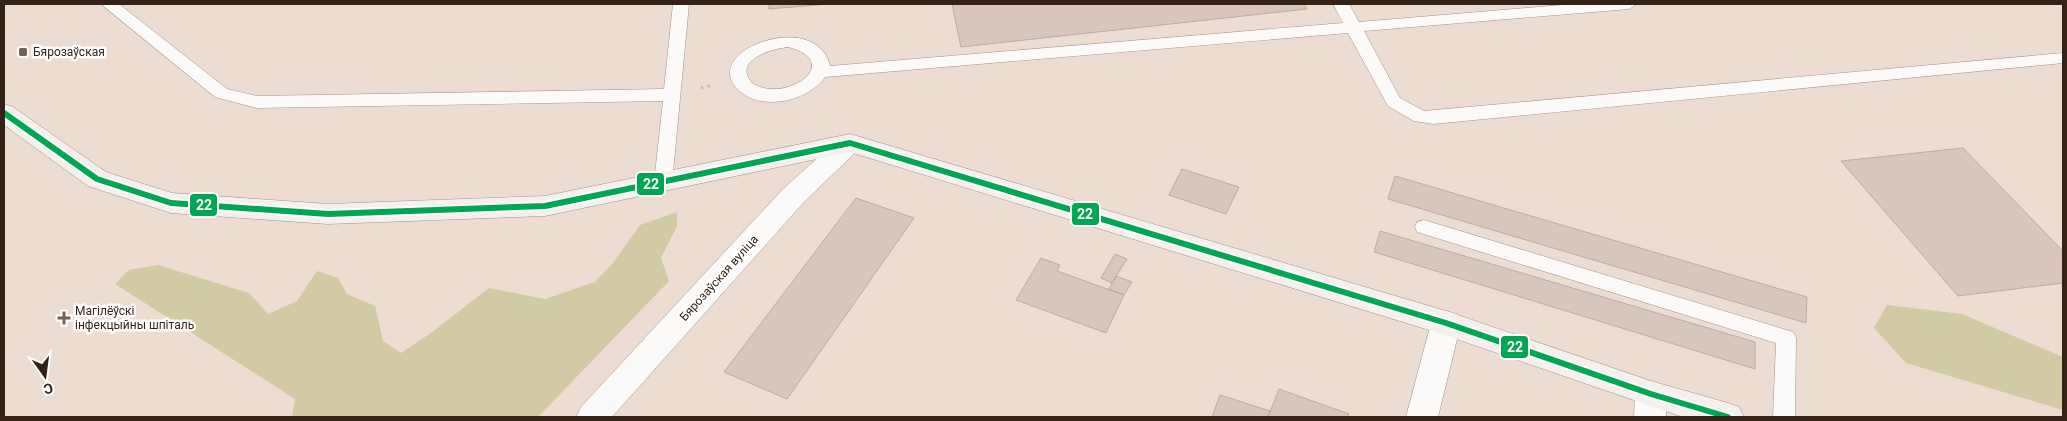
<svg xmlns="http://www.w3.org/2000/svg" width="2067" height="421" font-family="Roboto,sans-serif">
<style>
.green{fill:#d0caa5}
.building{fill:#d8c5bf;stroke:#beaba4}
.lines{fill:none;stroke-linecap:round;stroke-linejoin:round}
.lane-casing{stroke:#a39288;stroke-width:1}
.street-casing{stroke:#a39288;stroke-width:1}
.secondary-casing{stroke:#a39288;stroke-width:1}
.path{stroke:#c6beba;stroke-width:3;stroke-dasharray:2.5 4;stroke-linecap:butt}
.lane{fill:#fcfaf8;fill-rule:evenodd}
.street{fill:#fcfaf8;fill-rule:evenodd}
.secondary{fill:#f6f0ec;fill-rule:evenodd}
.bus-1-casing{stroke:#fff;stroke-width:10}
.bus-1{stroke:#00a651;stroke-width:6}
.poi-dot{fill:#756258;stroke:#fff;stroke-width:2}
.labels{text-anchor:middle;stroke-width:5;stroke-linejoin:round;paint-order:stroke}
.poi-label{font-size:12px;fill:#352116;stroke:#fff;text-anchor:start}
.street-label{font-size:12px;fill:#352116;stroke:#fff}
.line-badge{stroke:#fff;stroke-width:2}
.badge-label{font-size:14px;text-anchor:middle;font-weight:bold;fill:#fff}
</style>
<rect width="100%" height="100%" fill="#eddcd2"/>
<path class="green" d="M 677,212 L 677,226 L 661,258 L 669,281 L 538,417 L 292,417 L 295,399 L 115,284 L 129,270 L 158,265 L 249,293 L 268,314 L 297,301 L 317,271 L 338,278 L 347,294 L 375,306 L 383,341 L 401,353 L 431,333 L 489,288 L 545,299 L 595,282 L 613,263 L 640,225 Z
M 1887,305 L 1962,314 L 2063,357 L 2063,410 L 1906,363 L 1874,328 Z"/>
<path class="building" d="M 769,4 L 828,4 L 769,9 Z
M 952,4 L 1304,4 L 1307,9 L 961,47 Z
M 1963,148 L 2063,251 L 2063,283 L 1958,296 L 1841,161 Z
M 1182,169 L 1239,187 L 1226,214 L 1169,195 Z
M 1395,176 L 1807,297 L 1806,323 L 1388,199 Z
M 856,198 L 914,218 L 787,399 L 724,372 Z
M 1380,231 L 1755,342 L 1755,369 L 1374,252 Z
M 1115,254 L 1127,259 L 1112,283 L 1101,278 Z
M 1041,258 L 1060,265 L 1057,271 L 1124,295 L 1106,333 L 1016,300 Z
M 1116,276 L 1132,282 L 1124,295 L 1109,289 Z
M 1279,389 L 1349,414 L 1348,417 L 1268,417 Z
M 1220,395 L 1270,411 L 1268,417 L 1212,417 Z"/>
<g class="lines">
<g class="lane-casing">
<path id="lane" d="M 101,4 L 119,4 L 227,89 L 257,96 L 664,89 L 673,4 L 689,4 L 672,183 L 669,188 L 663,190 L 657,188 L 654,183 L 663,101 L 257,108 L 215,97 Z
M 1333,4 L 1349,4 L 1359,22 L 1574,4 L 1637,4 L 1629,9 L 1364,31 L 1400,98 L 1424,111 L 2063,53 L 2063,63 L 1433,124 L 1414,121 L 1388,106 L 1348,33 L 825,77 C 809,100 766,111 742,93 C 691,53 817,6 830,66 L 1343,23 ZM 788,47 C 846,62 785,105 752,83 C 732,60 771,49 788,47 Z
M 1424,220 L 1793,332 L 1796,338 L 1795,417 L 1773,417 L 1776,343 L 1417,232 L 1415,227 L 1417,222 Z"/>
</g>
<g class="street-casing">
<path id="street" d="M 850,134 L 859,137 L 863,143 L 859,149 L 803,203 L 612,417 L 576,417 L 581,407 L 783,189 L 841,137 Z
M 1446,311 L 1457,314 L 1461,323 L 1438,417 L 1406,417 L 1431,323 L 1435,314 Z
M 1651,381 L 1662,385 L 1667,394 L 1666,417 L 1634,417 L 1635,394 L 1640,385 Z"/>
</g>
<g class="secondary-casing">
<path id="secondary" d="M 4,104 L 13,107 L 106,172 L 172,193 L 328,204 L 545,196 L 850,134 L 1446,311 L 1651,381 L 1728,403 L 1739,407 L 1744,417 L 1683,417 L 1442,334 L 850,152 L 545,216 L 328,224 L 171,213 L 88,186 L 4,125 Z"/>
</g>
<path class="path" d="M 701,88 L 714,85"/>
<use href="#lane" class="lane"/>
<use href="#street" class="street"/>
<use href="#secondary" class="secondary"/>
<g class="bus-1-casing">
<path id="bus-1" d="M 4,113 L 97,179 L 171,203 L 328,214 L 545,206 L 850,143 L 1446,323 L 1651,394 L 1728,417"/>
</g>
<use href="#bus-1" class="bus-1"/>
</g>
<g class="poi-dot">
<rect x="18" y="47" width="10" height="10" rx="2.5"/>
<path d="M61.5 310.5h5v5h5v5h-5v5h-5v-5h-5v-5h5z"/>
</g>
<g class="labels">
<g class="poi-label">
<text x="33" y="56">Бярозаўская</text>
<text x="75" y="315">Магілёўскі<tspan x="75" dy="14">інфекцыйны шпіталь</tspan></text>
</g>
<g class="street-label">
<text transform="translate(719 278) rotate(-48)" y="4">Бярозаўская вуліца</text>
</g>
</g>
<g class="line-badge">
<rect x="636" y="172" width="29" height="24" rx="5" fill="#00a651"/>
<rect x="189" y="193" width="29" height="24" rx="5" fill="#00a651"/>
<rect x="1071" y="202" width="29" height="24" rx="5" fill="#00a651"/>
<rect x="1500" y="335" width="29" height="24" rx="5" fill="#00a651"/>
</g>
<g class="badge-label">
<text x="651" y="189">22</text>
<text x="204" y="210">22</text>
<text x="1085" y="219">22</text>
<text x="1515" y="352">22</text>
</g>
<rect width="2067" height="421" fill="none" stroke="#352116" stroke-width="10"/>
<g transform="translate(45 376) rotate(166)" stroke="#ffffff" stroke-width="4" paint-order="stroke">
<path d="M0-4L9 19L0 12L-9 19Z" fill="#352116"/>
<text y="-8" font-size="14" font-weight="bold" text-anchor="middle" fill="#352116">С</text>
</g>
</svg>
